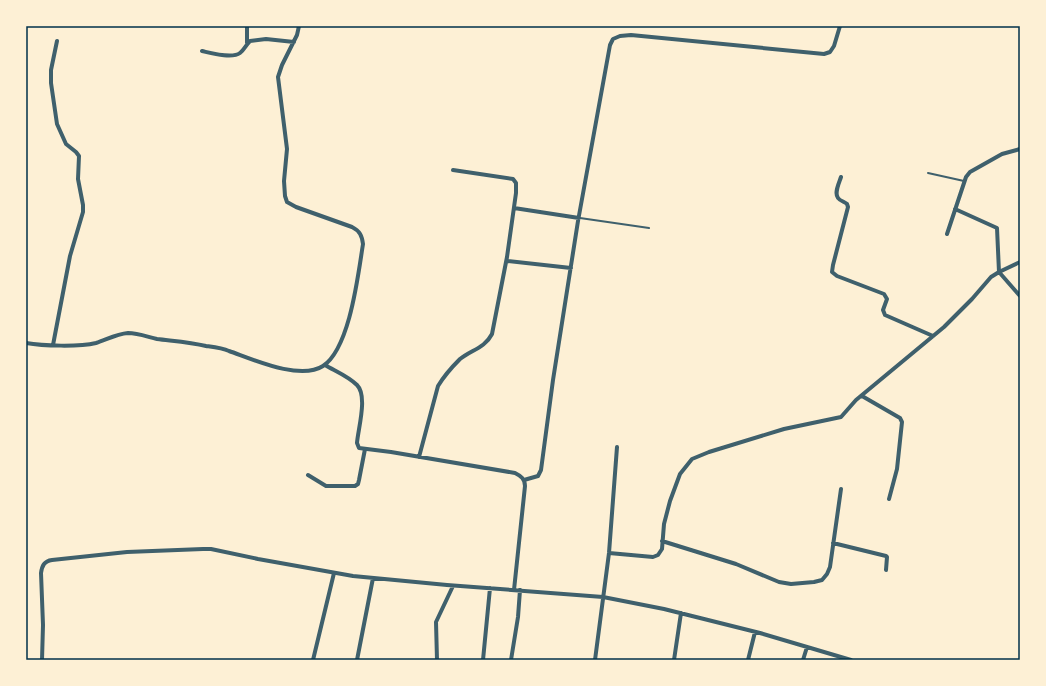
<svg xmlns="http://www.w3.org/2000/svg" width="1046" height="686" font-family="Helvetica,sans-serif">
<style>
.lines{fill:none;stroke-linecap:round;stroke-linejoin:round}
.service{stroke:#3f606c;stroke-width:2}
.minor{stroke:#3f606c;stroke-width:4}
.neatline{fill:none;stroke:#003049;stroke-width:1.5}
</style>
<rect width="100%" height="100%" fill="#fdf0d5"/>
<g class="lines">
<path class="service" d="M 928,173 L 964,181
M 580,218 L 649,228"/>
<path class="minor" d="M 247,43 L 247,26
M 202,51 C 211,53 232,59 240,53 C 244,50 246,45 250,41 L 266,39 L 294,42
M 841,177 C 839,183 834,193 838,198 C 840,201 845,202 847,204 L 848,207 L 833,265 L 832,272 L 837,276 L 884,294 L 887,299 L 883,310 L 885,315 L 933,336
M 514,208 L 579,218
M 955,209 L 997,228 L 999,272 L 1020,296
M 947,234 L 966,177 L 970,172 L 1002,154 L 1020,149
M 507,261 L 571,268
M 26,343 C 43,346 79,347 96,343 C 106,340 116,334 128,333 C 138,333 148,337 157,339 C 173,341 190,342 206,346 C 213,347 222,348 229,351 C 252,359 300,381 323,366 C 350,348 358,275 363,244 C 362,236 360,231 352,227 L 296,207 L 287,202 L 285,196 L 284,181 L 287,149 L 278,77 L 282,65 L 297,35 L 299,26
M 53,345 L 70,256 L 83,212 L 83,205 L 78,179 L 79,156 L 76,152 L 66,144 L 57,124 L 51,83 L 51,70 L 57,41
M 325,365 C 335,371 348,376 357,385 C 368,396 358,429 357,443 L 359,448 L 391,452 L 515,473 C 521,476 525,479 525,486 L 514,590
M 862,396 L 900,418 L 902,422 L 897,469 L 889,499
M 419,457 L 438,386 C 444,376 452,367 460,359 C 471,350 485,348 492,334 L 507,257 L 516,193 L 516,183 L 513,179 L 453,170
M 308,475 L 326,486 L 355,486 L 358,484 L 359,480 L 365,449
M 524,480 L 538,476 L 541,470 L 553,380 L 578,221 L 610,45 L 613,39 L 620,36 L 631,35 L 824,54 L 830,52 L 834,46 L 840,26
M 662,541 L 736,564 L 779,582 L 791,584 L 814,582 L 822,580 L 827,574 L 830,567 L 841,489
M 833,543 L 886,556 L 887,557 L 886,570
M 609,553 L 653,557 L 658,555 L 662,549 L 664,524 L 670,501 L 680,474 L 692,459 L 709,452 L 784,429 L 841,417 L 856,400 L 944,327 L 972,299 L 991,277 L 999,272 L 1020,262
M 42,660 L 43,625 L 41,573 C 42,566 44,561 52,560 L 127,552 L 203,549 L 211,549 L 258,559 L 353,576 L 447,585 L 603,597 L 664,609 L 760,633 L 851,660
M 313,660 L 334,573
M 357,660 L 373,578
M 437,660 L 436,622 L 453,586
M 483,660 L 490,588
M 511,660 L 518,617 L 520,590
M 595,660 L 609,553 L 617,447
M 674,660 L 681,613
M 748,660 L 755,632
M 803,660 L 807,647"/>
</g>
<rect width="1046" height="686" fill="none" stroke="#fdf0d5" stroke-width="54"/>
<rect x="27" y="27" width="992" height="632" class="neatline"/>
</svg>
